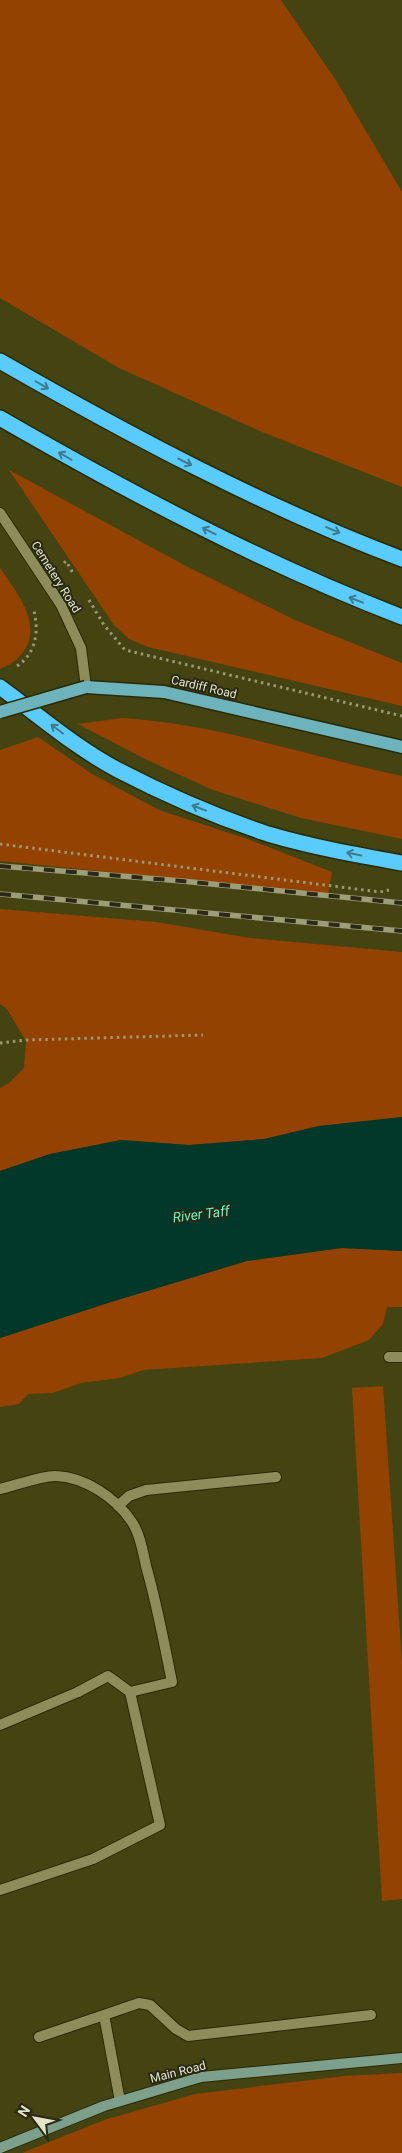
<svg xmlns="http://www.w3.org/2000/svg" width="402" height="2153" font-family="Roboto,sans-serif">
<style>
.green{fill:#944202}
.water{fill:#023829}
.lines{fill:none;stroke-linecap:round;stroke-linejoin:round}
.lane-casing{stroke:#2a2a04;stroke-width:12}
.street-casing{stroke:#2a2a04;stroke-width:12}
.secondary-casing{stroke:#2a2a04;stroke-width:12}
.primary-casing{stroke:#2a2a04;stroke-width:15}
.highway-casing{stroke:#2a2a04;stroke-width:18}
.path{stroke:#999974;stroke-width:3;stroke-dasharray:2.5 4;stroke-linecap:butt}
.lane{stroke:#8c8d5b;stroke-width:10}
.street{stroke:#8c8d5b;stroke-width:10}
.secondary{stroke:#7da08c;stroke-width:10}
.primary{stroke:#6db3bc;stroke-width:12}
.highway{stroke:#59ccfd;stroke-width:15}
.rail-casing{stroke:#9d9e79;stroke-width:5.5}
.rail{stroke:#292915;stroke-width:4;stroke-dasharray:11;stroke-linecap:butt}
.primary-bridge-casing{stroke:#2a2a04;stroke-width:15;stroke-linecap:butt}
.primary-bridge{stroke:#6db3bc;stroke-width:12}
.oneway{stroke:#417a89}
.labels{text-anchor:middle;stroke-width:4;stroke-linejoin:round;paint-order:stroke}
.street-label{font-size:12px;fill:#e3e4ca;stroke:#292915}
.water-label{font-size:14px;font-style:italic;fill:#64f7c8;stroke:#292915}
</style>
<rect width="100%" height="100%" fill="#444412"/>
<path class="green" d="M 0,0 L 281,0 L 337,82 L 402,192 L 402,487 L 262,432 L 119,368 L 0,298 Z
M 9,470 L 184,565 L 295,620 L 402,663 L 402,706 L 148,647 L 129,639 L 114,625 Z
M 0,568 C 18,594 48,630 17,659 C 13,663 6,666 0,669 Z
M 122,718 C 218,724 308,756 402,776 L 402,839 L 301,818 L 213,790 L 147,760 L 78,724 Z
M 38,737 L 92,774 L 159,810 L 250,840 L 332,872 L 328,894 L 0,861 L 0,750 Z
M 0,909 L 156,922 L 250,938 L 402,952 L 402,1117 L 319,1126 L 264,1139 L 189,1145 L 121,1140 L 50,1154 L 0,1171 L 0,1088 L 9,1083 L 24,1068 L 26,1041 L 7,1009 L 0,1004 Z
M 342,1248 L 402,1251 L 402,1307 L 387,1307 L 383,1324 L 369,1340 L 322,1358 L 143,1370 L 120,1378 L 81,1383 L 53,1393 L 28,1394 L 19,1404 L 0,1407 L 0,1338 L 111,1302 L 247,1261 Z
M 383,1386 L 402,1663 L 402,1899 L 382,1901 L 352,1388 Z
M 402,2073 L 402,2153 L 22,2153 L 104,2120 L 195,2094 L 344,2076 Z"/>
<path class="water" d="M 402,1117 L 402,1251 L 342,1248 L 247,1261 L 111,1302 L 0,1338 L 0,1171 L 50,1154 L 121,1140 L 189,1145 L 264,1139 L 319,1126 Z"/>
<g class="lines">
<g class="lane-casing">
<path id="lane" d="M 389,1357 L 402,1357
M 0,1489 C 14,1486 43,1475 56,1476 C 85,1477 116,1498 132,1522 C 140,1534 143,1552 146,1566 C 157,1604 164,1643 172,1682 L 130,1692 L 108,1676 L 78,1692
M 118,1506 L 129,1496 L 146,1490 L 276,1477
M 0,1890 L 93,1859 L 160,1825 L 130,1692
M 39,2037 L 104,2015
M 120,2101 L 104,2015 L 139,2003 L 150,2005 L 176,2029 L 188,2036 L 371,2015"/>
</g>
<g class="street-casing">
<path id="street" d="M 0,513 L 61,605 L 81,648 L 86,687
M 0,1725 L 78,1692"/>
</g>
<g class="secondary-casing">
<path id="secondary" d="M 0,2148 L 104,2106 L 201,2077 L 402,2058"/>
</g>
<g class="primary-casing">
<path id="primary" d="M 86,687 L 164,692 L 402,747"/>
</g>
<g class="highway-casing">
<path id="highway" d="M 0,361 C 129,435 262,506 402,559
M 0,418 C 130,493 262,563 402,617
M 0,687 C 38,715 76,748 118,770 C 166,795 217,817 268,834 C 312,847 357,855 402,863"/>
</g>
<path class="path" d="M 64,563 L 66,561 L 74,575
M 89,600 L 104,625 L 125,650 L 402,716
M 17,666 C 36,654 39,631 34,611
M 0,844 L 380,892 L 389,890
M 0,1043 L 26,1040 L 203,1035"/>
<use href="#lane" class="lane"/>
<use href="#street" class="street"/>
<use href="#secondary" class="secondary"/>
<use href="#primary" class="primary"/>
<use href="#highway" class="highway"/>
<g class="rail-casing">
<path id="rail" d="M 0,866 L 182,881 L 402,903
M 0,894 L 402,931"/>
</g>
<use href="#rail" class="rail"/>
<g class="primary-bridge-casing">
<path id="primary-bridge" d="M 0,712 L 86,687"/>
</g>
<use href="#primary-bridge" class="primary-bridge"/>
</g>
<defs><path id="oneway-shaft" d="M-6 0H5M1.5-3L5.5 0L1.5 3" fill="none" stroke-width="1.6" stroke-linecap="round" stroke-linejoin="round" transform="scale(1.25)"/></defs>
<g class="oneway">
<use href="#oneway-shaft" transform="translate(42 385) rotate(30)"/>
<use href="#oneway-shaft" transform="translate(65 456) rotate(-150)"/>
<use href="#oneway-shaft" transform="translate(185 462) rotate(26)"/>
<use href="#oneway-shaft" transform="translate(333 530) rotate(23)"/>
<use href="#oneway-shaft" transform="translate(209 531) rotate(-153)"/>
<use href="#oneway-shaft" transform="translate(356 600) rotate(-159)"/>
<use href="#oneway-shaft" transform="translate(57 729) rotate(-143)"/>
<use href="#oneway-shaft" transform="translate(199 808) rotate(-159)"/>
<use href="#oneway-shaft" transform="translate(354 854) rotate(-169)"/>
</g>
<g class="labels">
<g class="street-label">
<text transform="translate(56 577) rotate(58)" y="4">Cemetery Road</text>
<text transform="translate(204 687) rotate(13)" y="4">Cardiff Road</text>
<text transform="translate(178 2072) rotate(-14)" y="4">Main Road</text>
</g>
<g class="water-label">
<text transform="translate(201 1214) rotate(-7)" y="5">River Taff</text>
</g>
</g>
<g transform="translate(35 2118) rotate(302)" stroke="#292915" stroke-width="4" paint-order="stroke">
<path d="M0-4L9 19L0 12L-9 19Z" fill="#e3e4ca"/>
<text y="-8" font-size="14" font-weight="bold" text-anchor="middle" fill="#e3e4ca">N</text>
</g>
</svg>
